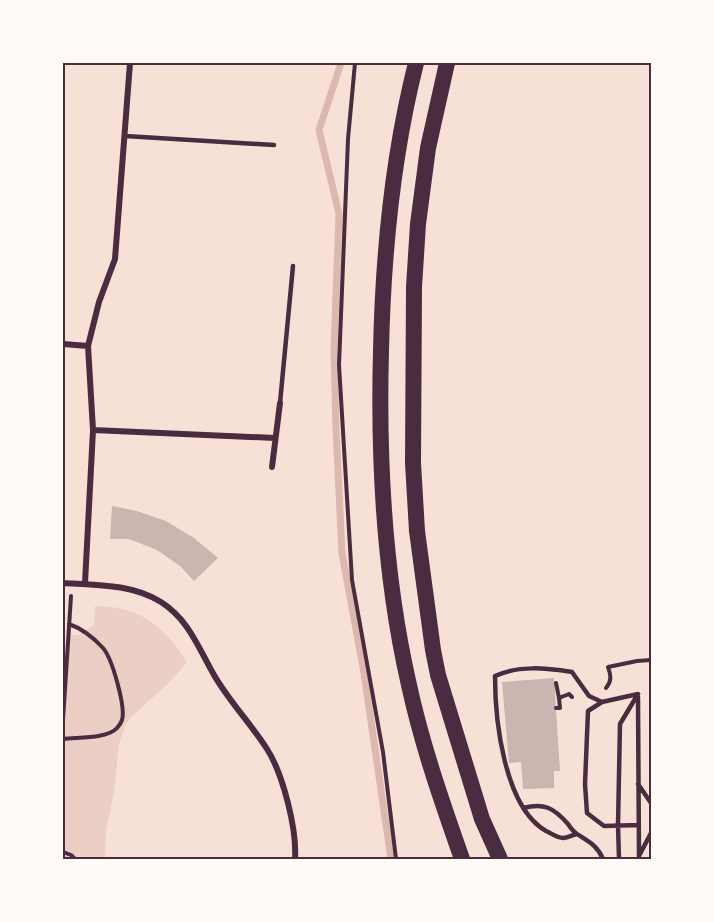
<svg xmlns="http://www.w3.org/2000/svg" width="714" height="922" font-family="Signika,sans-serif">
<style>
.green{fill:#ebcfc5}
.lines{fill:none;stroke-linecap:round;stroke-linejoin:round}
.stream{stroke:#dcb8b0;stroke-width:7}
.building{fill:#ccb4b1}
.path{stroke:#4a2c40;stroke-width:4}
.service{stroke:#4a2c40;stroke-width:4.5}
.minor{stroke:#4a2c40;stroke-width:6}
.trunk{stroke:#4a2c40;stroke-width:16}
.neatline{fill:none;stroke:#4a2c40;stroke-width:2}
</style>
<rect width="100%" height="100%" fill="#f7e1d7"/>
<path class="green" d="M 95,606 C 140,606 164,626 187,662 L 168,684 L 133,715 L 126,724 L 119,744 L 114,792 L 106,831 L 105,859 L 63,859 L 63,752 L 70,635 L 79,635 L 94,625 Z"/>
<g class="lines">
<path class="stream" d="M 341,63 L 319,130 L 339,214 L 334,350 L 336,429 L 342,553 L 364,673 L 391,859"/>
</g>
<path class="building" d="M 112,506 L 137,511 L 166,521 L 194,538 L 218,558 L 194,581 L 180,566 L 157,550 L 129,539 L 110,539 Z
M 554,678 L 560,771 L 554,771 L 554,788 L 523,789 L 521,762 L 509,763 L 502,682 Z"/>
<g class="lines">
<path class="path" d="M 355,63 L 348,139 L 339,365 L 352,580 L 383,752 L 396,859
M 556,683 L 559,698
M 606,688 C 612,681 611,675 608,667 L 637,661 L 651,660
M 556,708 L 560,708 L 559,698 L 569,694 L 572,697
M 63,720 L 71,596
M 63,739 C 78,737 107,739 117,728 C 119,726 121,723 122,720 C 126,707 112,658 103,648 C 93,637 83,629 69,624
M 63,852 L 71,855 L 75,859"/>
<path class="service" d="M 125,136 L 274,145
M 280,403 L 293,266
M 638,697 L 639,859
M 602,702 L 588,711 L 585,784 L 587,813 L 604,826 L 639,825
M 638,784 L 651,803
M 523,808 C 544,803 553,807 568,824 C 570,827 574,832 577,834 C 589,842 597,845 603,859
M 576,834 C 573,835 567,838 563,838 C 557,838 551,833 546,831 C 504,807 495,720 495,676 C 519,665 546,668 572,672 L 589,696 L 602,702 L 638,694
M 640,854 L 651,833
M 619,859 L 618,825 L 620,724 L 638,694"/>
<path class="minor" d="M 63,344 L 88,346
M 93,430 L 275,438
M 272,467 L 280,403
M 63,583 C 96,585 132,584 161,602 C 189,620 198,647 214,675 C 229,701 251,724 267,749 C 283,774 297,829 295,859
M 85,583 L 93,430 L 88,346 L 99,302 L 115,259 L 130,63"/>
<path class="trunk" d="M 416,63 C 392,158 383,254 381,351 C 378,463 384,576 409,685 C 422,745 442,802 462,859
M 447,63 L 428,148 L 418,224 L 414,287 L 413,463 L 417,531 L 433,650 L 438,675 L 482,819 L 500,859"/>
</g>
<rect width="714" height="922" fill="none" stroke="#fffaf5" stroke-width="129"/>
<rect x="64" y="64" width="586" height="794" class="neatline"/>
</svg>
